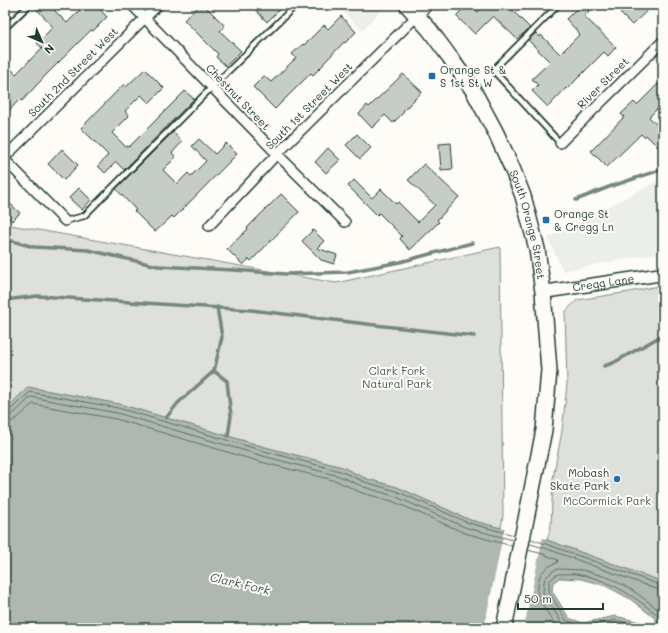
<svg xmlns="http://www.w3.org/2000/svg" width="668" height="633" font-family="Mali,sans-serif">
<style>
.built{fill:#eceee9}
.green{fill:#dde0db;stroke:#7e8e88}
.water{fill:#aeb8b1;stroke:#75877f;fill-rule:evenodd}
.pier{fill:#fdfcf7}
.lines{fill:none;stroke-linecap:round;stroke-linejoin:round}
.shore{stroke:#586e66;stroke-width:1}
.stream{stroke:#75877f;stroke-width:3.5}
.building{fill:#c6cdc7;stroke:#1f3d34}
.service-casing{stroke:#1f3d34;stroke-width:8}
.minor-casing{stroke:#1f3d34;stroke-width:12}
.tertiary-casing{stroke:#1f3d34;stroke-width:15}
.primary-casing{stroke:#1f3d34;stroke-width:18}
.service{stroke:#fdfcf7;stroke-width:4.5}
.minor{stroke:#fdfcf7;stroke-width:9}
.tertiary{stroke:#fdfcf7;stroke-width:12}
.primary{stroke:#fdfcf7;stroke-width:15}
.poi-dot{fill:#1f6fb2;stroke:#fdfcf7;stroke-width:1.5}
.labels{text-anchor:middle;stroke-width:4;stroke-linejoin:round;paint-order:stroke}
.poi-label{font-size:11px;fill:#1f3d34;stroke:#fdfcf7;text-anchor:start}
.street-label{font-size:11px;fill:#1f3d34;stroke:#fdfcf7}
.park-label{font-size:11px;fill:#455e55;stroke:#fdfcf7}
.water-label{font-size:12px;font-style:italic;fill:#435c53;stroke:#fdfcf7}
</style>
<rect width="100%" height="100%" fill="#fdfcf7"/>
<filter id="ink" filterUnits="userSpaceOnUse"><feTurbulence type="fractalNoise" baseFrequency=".025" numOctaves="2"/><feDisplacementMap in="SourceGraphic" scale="8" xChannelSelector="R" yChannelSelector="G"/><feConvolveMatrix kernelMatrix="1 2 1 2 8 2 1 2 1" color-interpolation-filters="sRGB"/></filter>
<g filter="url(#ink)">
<path class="built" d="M 336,5 L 381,5 L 383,8 L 362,30 Z
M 663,178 L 663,252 L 563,271 L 548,238 Z"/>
<path class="green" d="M 5,224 L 336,283 L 500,247 L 503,516 L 501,528 L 470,520 L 397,487 L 367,479 L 342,467 L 265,447 L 119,404 L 28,387 L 5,410 Z
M 663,285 L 663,582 L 547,540 L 551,525 L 553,478 L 562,431 L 567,384 L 565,312 L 577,300 L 629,292 Z"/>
<path class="water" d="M 28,387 L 119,404 L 265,447 L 342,467 L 367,479 L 397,487 L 470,520 L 547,540 L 663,582 L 663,628 L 11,628 L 5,627 L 5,410 ZM 559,578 L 581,579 L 606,586 L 630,599 L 656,619 L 656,625 L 644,623 L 615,616 L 583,623 L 569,618 L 552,591 L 553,583 Z"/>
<path class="pier" d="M 505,526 L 543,537 L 524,628 L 484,628 Z"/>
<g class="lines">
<path class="shore" d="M 5,412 L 9,411 L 30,392 L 118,408 L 264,451 L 340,471 L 365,482 L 396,491 L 469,523 L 514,535
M 5,417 L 12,415 L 31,397 L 117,413 L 263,456 L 339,476 L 364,487 L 394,496 L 467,528 L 513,540
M 5,423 C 18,422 24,410 33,404 L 116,419 L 261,462 L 337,481 L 362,493 L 392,501 L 465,533 L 512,546
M 531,539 L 546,544 L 660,585 L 663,585
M 530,544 L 545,548 L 659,590 L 663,590
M 528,550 L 543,554 L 558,560 L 557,563 C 545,566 538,574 538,587 C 537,590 537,593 538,596 C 541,604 553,621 558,628
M 571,628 L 565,625 L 562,623 L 545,596 L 543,592 L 544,582 L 545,578 L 553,571 L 558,569 L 582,570 L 610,578 L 635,592 L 663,613
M 649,628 L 615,620 L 584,627 L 568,621 L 566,620 L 549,592 L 549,581 L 556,575 L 559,574 C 567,574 574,573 581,575 C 611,580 636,598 659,616 C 661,619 661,625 657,628"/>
<path class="stream" d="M 576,200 L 609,187 L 663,169
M 5,239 L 34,247 L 88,250 L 158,266 L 233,270 L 286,274 L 348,272 L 400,262 L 472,243
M 5,300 L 38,296 L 251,310 L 375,325 L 474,336
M 604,366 L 613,363 L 663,335
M 214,371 L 227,381 L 231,416 L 228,436
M 166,418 L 178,403 L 214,371 L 222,337 L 217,307"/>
</g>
<path class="building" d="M 33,5 L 59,5 L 54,10 L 67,23 L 80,10 L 74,5 L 96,5 L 107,17 L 93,31 L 91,30 L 45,76 L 22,101 L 20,99 L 5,115 L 5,75 L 11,69 L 16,74 L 42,48 L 37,43 L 53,27 Z
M 200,5 L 204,5 L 225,26 L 220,31 L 241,51 L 226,66 L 216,57 L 218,54 L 184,20 Z
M 251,5 L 284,5 L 267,22 Z
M 467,5 L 470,5 L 478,12 L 485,5 L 507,5 L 530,28 L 517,39 L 493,16 L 475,34 L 456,16 Z
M 580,5 L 584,5 L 589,11 L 584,16 L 616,47 L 608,56 L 604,52 L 567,89 L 566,88 L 548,107 L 532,91 L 538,85 L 532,79 L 550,62 L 528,40 L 536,33 L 540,37 L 541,35 L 560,54 L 580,34 L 566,19 Z
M 627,5 L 653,5 L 632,25 L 620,13 Z
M 341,16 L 356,32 L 345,43 L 344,42 L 323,64 L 324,64 L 313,75 L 311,73 L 275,109 L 253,87 L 264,76 L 271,82 L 296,58 L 292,54 L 303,44 L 304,45 L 324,25 L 328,29 Z
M 145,69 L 164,88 L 149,103 L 141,95 L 125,111 L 129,116 L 112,133 L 126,147 L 128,146 L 129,147 L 185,91 L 194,99 L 124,170 L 116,162 L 105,173 L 98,166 L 108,155 L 81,128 L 124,84 L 126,87 Z
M 403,74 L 422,92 L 403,111 L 404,112 L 393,123 L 385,115 L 372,128 L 359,114 L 367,105 L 369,107 Z
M 658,84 L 663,88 L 663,103 L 649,117 L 663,131 L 663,152 L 646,135 L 644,137 L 641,134 L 607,167 L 591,151 L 624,117 L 621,114 L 634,102 L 637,105 Z
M 173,132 L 182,142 L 172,153 L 176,157 L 163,170 L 177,184 L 188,173 L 191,176 L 206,161 L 192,146 L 199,139 L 215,154 L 226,143 L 237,154 L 174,218 L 172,216 L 155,232 L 134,211 L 136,210 L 116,189 Z
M 357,134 L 371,148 L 360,159 L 346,145 Z
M 451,143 L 453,169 L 441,170 L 439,144 Z
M 328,148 L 340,160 L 326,173 L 315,162 Z
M 62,149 L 78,165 L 64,180 L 48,164 Z
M 424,164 L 459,197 L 437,220 L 439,222 L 410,250 L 400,239 L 402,236 L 379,213 L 377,215 L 348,186 L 354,180 L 372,198 L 381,189 L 396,204 L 398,202 L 418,222 L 435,205 L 408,180 Z
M 79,188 L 91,200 L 82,210 L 69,198 Z
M 281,194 L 299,212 L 251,261 L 249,259 L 243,265 L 227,249 L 248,229 L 247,228 Z
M 5,199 L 20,213 L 12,221 L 5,214 Z
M 313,230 L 324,241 L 317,248 L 337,255 L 334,264 L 321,260 L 302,241 Z"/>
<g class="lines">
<g class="service-casing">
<path id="service" d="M 558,5 L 493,70 L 560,143
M 5,28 L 29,5
M 65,221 L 84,216 L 212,87 L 296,5"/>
</g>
<g class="minor-casing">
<path id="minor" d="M 132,5 L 277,154 L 345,222
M 560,143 L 663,41
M 5,157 L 158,5
M 5,160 L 65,221
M 209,226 L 277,154 L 428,5"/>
</g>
<g class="tertiary-casing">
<g id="tertiary">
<path id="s1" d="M 543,292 L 663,274"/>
</g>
</g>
<g class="primary-casing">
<g id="primary">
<path id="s2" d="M 407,5 L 429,29 L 449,56 L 473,90 L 496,133 L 512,168 L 523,196 L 537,249 L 543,292 L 549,370 L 544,430 L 504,628"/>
</g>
</g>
<use href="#service" class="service"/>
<use href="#minor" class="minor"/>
<use href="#tertiary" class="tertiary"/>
<use href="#primary" class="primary"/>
</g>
</g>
<g class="poi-dot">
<rect x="428" y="72" width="8" height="8" rx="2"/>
<rect x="542" y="216" width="8" height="8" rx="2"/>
<circle cx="617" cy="479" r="4"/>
</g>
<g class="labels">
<g class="poi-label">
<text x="440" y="74">Orange St &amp;<tspan x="440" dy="13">S 1st St W</tspan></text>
<text x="554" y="218">Orange St<tspan x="554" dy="13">&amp; Cregg Ln</tspan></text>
<text x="609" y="477" text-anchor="end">Mobash<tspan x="609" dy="13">Skate Park</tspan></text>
</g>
<g class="street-label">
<text transform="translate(73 72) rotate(-45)" y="4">South 2nd Street West</text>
<text transform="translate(603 83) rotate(-45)" y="4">River Street</text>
<text transform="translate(238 97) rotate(46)" y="4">Chestnut Street</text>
<text transform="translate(309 106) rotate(-45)" y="4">South 1st Street West</text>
<text dy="4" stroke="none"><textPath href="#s2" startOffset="254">South Orange Street</textPath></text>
<text dy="4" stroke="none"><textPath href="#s1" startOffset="61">Cregg Lane</textPath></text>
</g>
<g class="park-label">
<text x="397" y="375">Clark Fork<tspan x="397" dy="13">Natural Park</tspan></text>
<text x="607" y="505">McCormick Park</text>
</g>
<g class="water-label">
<text transform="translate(240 584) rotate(13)" y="4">Clark Fork</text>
</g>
</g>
<rect width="668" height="633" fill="none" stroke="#fdfcf7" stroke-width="20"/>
<rect x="10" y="10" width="648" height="613" fill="none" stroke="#1f3d34" stroke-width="1.5" filter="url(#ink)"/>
<g transform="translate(42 42) rotate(135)" stroke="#fdfcf7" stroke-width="3" paint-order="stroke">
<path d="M0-3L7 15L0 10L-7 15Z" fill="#1f3d34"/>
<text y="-6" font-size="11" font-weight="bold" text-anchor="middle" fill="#1f3d34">N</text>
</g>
<path d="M518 603v6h85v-6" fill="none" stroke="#1f3d34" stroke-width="2"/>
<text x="524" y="603" font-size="12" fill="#1f3d34" stroke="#fdfcf7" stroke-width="3" paint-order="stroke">50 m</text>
</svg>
